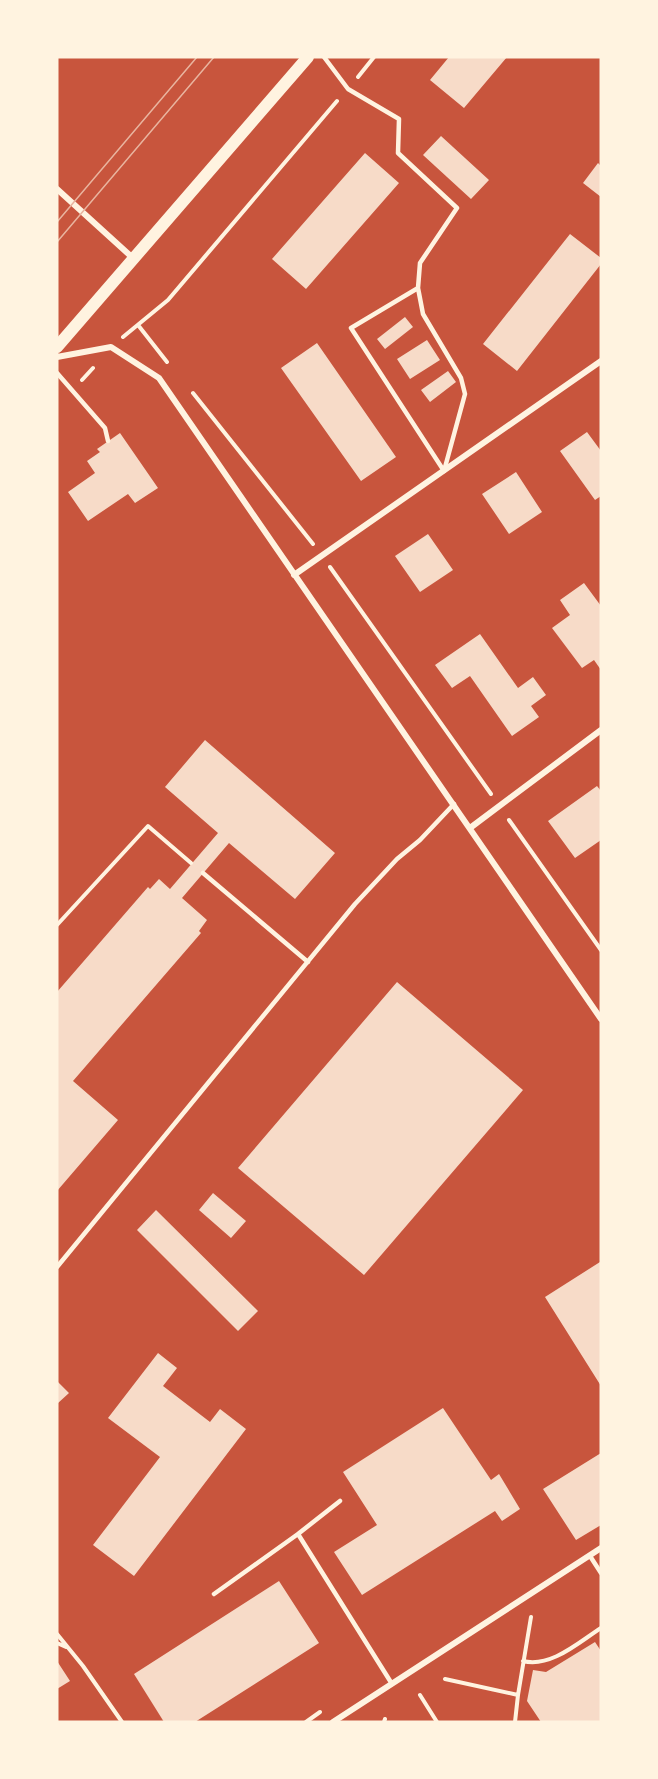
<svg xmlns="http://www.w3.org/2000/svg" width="658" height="1779" font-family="'Crimson Pro',serif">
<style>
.building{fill:#f7dbc8}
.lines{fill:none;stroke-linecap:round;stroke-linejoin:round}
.path{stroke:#fff3e0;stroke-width:4}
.service{stroke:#fff3e0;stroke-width:4.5}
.minor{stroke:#fff3e0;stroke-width:6}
.secondary{stroke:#fff3e0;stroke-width:12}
.tram{stroke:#e9b49f;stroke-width:1.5}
</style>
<rect width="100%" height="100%" fill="#c8553d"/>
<path class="building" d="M 449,57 L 507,57 L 464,108 L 430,80 Z
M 441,136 L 489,180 L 471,199 L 423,155 Z
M 365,153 L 399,183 L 306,289 L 272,259 Z
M 598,163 L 601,166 L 601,197 L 583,183 Z
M 570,234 L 601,258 L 601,264 L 517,371 L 483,344 Z
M 405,317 L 413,327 L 385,349 L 377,339 Z
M 427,340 L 440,360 L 410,379 L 397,359 Z
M 317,343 L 396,457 L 361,481 L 281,368 Z
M 448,371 L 456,382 L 430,402 L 421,390 Z
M 587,432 L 601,451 L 601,496 L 595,500 L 560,451 Z
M 120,433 L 158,488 L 135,503 L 128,494 L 88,521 L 68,492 L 95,473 L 87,461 L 100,452 L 97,449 Z
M 516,472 L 542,512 L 509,534 L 482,494 Z
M 428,534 L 453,570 L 420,592 L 395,556 Z
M 584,583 L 601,606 L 601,670 L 594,660 L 582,668 L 552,628 L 570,615 L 560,600 Z
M 480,634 L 518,688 L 533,677 L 546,695 L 531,706 L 539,717 L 512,736 L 470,676 L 452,688 L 435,665 Z
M 205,740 L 335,853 L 295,899 L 229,843 L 182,898 L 207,920 L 199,931 L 201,933 L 73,1081 L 118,1120 L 57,1191 L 57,992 L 148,887 L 150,889 L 159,879 L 170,889 L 218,833 L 165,787 Z
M 597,786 L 601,791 L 601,840 L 575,858 L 548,821 Z
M 397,982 L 523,1090 L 364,1275 L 238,1168 Z
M 213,1193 L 246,1221 L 231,1238 L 199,1210 Z
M 156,1210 L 258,1311 L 238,1331 L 137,1230 Z
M 600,1262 L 601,1265 L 601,1386 L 545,1297 Z
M 158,1353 L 177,1368 L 163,1386 L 210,1422 L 220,1409 L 246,1429 L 134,1576 L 93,1545 L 160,1457 L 108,1418 Z
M 57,1381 L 69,1393 L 57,1404 Z
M 443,1408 L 491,1480 L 499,1474 L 520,1509 L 502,1521 L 495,1511 L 362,1595 L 334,1552 L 377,1525 L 343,1472 Z
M 601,1453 L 601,1525 L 576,1540 L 543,1489 Z
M 279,1581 L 319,1643 L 195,1722 L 164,1722 L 134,1674 Z
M 595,1642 L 601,1651 L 601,1722 L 541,1722 L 527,1701 L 533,1670 L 546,1672 Z
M 57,1661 L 70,1681 L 57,1689 Z"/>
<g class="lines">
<path class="path" d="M 358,77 L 374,57
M 138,325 L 167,362
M 123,337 L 168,300 L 337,101
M 82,380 L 93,368
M 193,393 L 313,544
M 330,567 L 491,794
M 509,820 L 601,950
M 57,925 L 148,826 L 191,863
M 57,1634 L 83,1666 L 122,1722
M 57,1643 L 66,1647
M 523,1661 C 551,1668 579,1642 601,1628
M 445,1679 L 518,1695
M 420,1695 L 437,1722
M 306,1722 L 320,1712
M 384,1722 L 385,1719
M 515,1722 L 518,1695 L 531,1617"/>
<path class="service" d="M 324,57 L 348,89 L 399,119 L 398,153 L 457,208 L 420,263 L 418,288 L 423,314 L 461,378 L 465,394 L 444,471
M 418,288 L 351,328 L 444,471
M 57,373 L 105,428 L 108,441
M 203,873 L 308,962
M 57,1267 L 355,904 L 397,859 L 420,840 L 454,804
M 340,1501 L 298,1534 L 392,1684
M 590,1556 L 601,1573
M 214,1594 L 298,1534"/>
<path class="minor" d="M 57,189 L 134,259
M 57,357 L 111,347 L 159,378 L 601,1019
M 294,575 L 601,361
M 470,828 L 601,730
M 333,1722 L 601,1548"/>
<path class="secondary" d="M 57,347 L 308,57"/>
<path class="tram" d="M 57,222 L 197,57
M 57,242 L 214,57"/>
</g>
<rect width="658" height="1779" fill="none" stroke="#fff3e0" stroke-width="117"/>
</svg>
